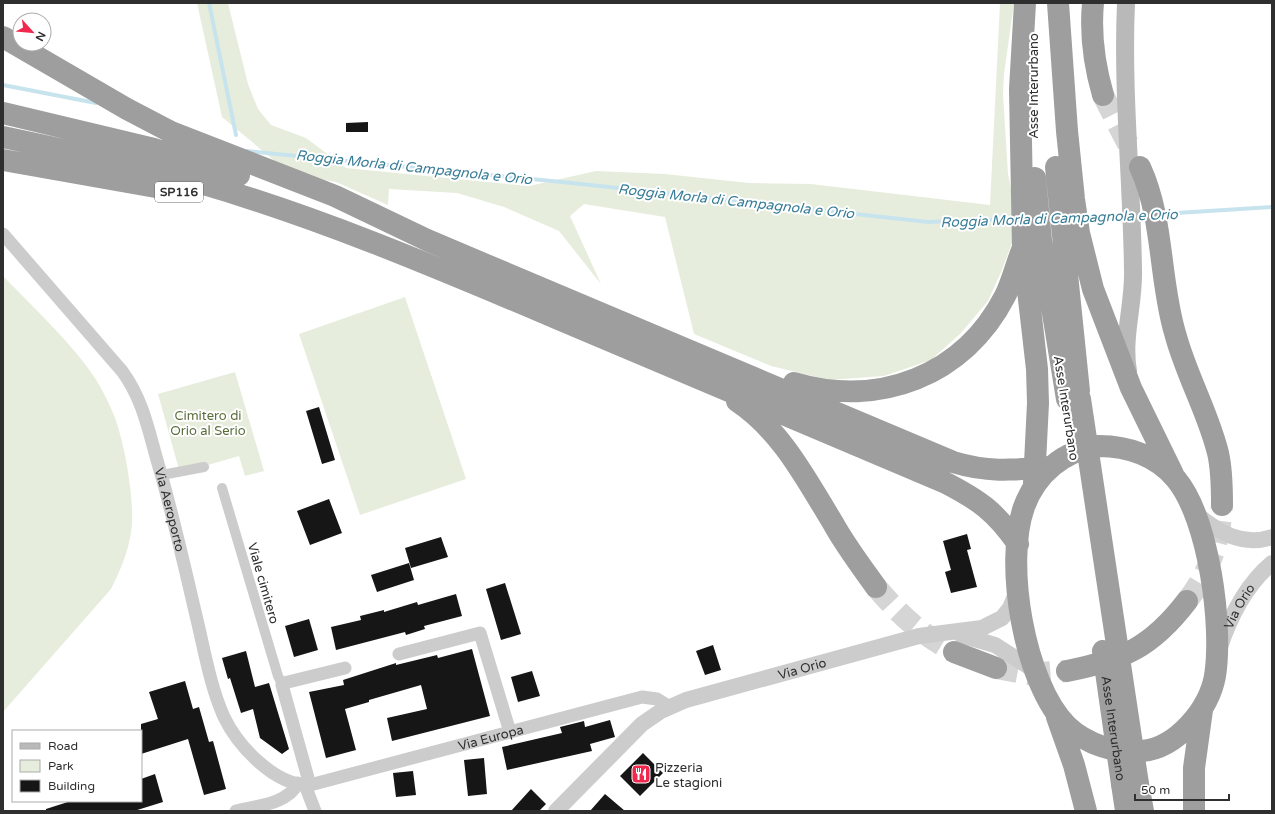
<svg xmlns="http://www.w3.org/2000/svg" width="1275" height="814" font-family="'Varela Round',sans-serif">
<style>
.green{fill:#e7eddc}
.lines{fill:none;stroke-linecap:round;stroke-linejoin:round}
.stream{stroke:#c7e4ee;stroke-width:4}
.building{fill:#161616}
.trunk-tunnel{stroke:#d5d5d5;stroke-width:22;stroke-dasharray:22 11;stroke-linecap:butt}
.pedestrian{stroke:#ccc;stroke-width:10}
.minor{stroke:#ccc;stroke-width:13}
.tertiary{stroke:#ccc;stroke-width:16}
.secondary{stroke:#b9b9b9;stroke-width:18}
.trunk{stroke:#9e9e9e;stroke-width:22}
.trunk-bridge{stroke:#9e9e9e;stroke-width:22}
.labels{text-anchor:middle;stroke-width:4;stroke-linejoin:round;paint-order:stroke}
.shield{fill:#fff;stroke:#6d6d6d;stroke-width:1}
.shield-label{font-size:12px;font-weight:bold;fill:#2f2f2f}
.street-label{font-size:13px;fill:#2f2f2f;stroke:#fff}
.park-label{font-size:13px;fill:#586e39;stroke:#fff}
.poi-label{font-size:13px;fill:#2f2f2f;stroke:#fff;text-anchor:start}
.water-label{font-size:14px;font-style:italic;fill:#377d97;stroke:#fff}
</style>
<rect width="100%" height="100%" fill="#fff"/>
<path class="green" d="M 197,3 L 228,3 L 248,84 L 258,109 L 271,125 L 306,138 L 346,168 L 529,186 L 596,171 L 665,174 L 749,183 L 811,184 L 990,205 L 1000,3 L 1014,3 L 1004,74 L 1003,94 L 1008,174 L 1013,199 L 1013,240 L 1002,270 L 988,301 L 961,333 L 931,360 L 884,376 L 829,380 L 771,366 L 694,334 L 665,217 L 584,204 L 570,216 L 601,284 L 559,231 L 504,207 L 457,193 L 389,189 L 388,205 L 336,182 L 313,178 L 276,162 L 222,117 Z
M 3,276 C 32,306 72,343 95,378 C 102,389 108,401 113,413 C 124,438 136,505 131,532 C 128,553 120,571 111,589 L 3,712 Z
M 405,297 L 466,479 L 360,515 L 299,334 Z
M 235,372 L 264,471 L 245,476 L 239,456 L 180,473 L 158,394 Z"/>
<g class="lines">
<path class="stream" d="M 209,3 L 236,135
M 3,85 L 96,103
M 247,151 L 572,183 L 928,222 L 1016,219
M 1161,214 L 1272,207
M 1083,217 L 1128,215"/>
</g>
<path class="building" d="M 368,122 L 368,132 L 346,132 L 346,123 Z
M 319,407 L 335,460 L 322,464 L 306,411 Z
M 329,499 L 342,533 L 310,545 L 297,511 Z
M 967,534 L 971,549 L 967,550 L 977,587 L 951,593 L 945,572 L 951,570 L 943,541 Z
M 441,537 L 448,557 L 411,568 L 405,548 Z
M 409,563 L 414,580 L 377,592 L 371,575 Z
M 505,583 L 521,634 L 501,640 L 486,589 Z
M 456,594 L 462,616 L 424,626 L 425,629 L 406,635 L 405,632 L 336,650 L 331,627 L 361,620 L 360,616 L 384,610 L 384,612 L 417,602 L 418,605 Z
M 309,619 L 318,650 L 294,657 L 285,626 Z
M 713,645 L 721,670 L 705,675 L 696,651 Z
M 472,649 L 490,716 L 392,741 L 387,718 L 427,709 L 421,685 L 369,700 L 369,702 L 345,709 L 356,750 L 326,758 L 309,692 L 344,685 L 343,680 L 396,663 L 396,665 L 437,655 L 438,658 Z
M 246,651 L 255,687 L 269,683 L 289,749 L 282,754 L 260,738 L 253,709 L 241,713 L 230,678 L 228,679 L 222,658 Z
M 532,671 L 540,696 L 518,702 L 511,677 Z
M 185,681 L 193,709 L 199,707 L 209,742 L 213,741 L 226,789 L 204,795 L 188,739 L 141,754 L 141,724 L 158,719 L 149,692 Z
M 610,720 L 615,737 L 590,744 L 592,751 L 507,770 L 502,747 L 562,733 L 560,727 L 584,721 L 585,727 Z
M 643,753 L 663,773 L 640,796 L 620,776 Z
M 484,758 L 487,794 L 468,796 L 464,760 Z
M 413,771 L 416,795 L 396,797 L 393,773 Z
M 155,774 L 163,802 L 134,811 L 46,811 L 46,809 L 71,801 L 141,801 L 141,779 Z
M 531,789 L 546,804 L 539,811 L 511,811 Z
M 605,794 L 625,811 L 590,811 Z"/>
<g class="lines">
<path class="trunk-tunnel" d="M 1103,95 L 1132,152
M 876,587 C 902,617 918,632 954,652
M 1187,601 C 1210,572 1220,541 1222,505
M 996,668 L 1029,674 L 1067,671"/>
<path class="pedestrian" d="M 162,475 L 204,467
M 222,488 L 278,676 L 282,684"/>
<g class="minor">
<path id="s1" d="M 3,234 L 122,371 C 142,398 148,428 157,460 C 173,514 185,569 198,624 C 205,654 211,688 224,717 C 238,746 275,786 310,785 L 642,697 L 657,699 L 670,707"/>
<path d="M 399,654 L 480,633 L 510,732"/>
<path d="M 305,785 L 315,811"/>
<path d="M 310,785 L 282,685 L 284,683 L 345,668"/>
<path d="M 236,811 C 256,806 288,804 298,783"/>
</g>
<g class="tertiary">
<path d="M 1195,513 C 1218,532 1242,547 1272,537"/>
<path d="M 961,635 L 995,645 L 1034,670"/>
<path id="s2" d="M 1220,647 C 1230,617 1247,584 1272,563"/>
<path id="s3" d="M 556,811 L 642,724 L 661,711 L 686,700 L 919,636 L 982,628 L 1002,618 L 1010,608 L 1017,591"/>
</g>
<path class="secondary" d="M 1126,3 C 1122,92 1132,182 1133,271 C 1134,304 1122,338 1128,371"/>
<path class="trunk" d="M 1025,3 L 1020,89 L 1022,195 L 1023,247 L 1037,369 L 1038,403 L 1034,483
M 1058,3 L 1067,131 L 1074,199 L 1079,233 L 1093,289 L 1131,388 L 1173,474
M 1093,3 C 1090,35 1094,64 1103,95
M 3,37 L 127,109 L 171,132 L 335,196 L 427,240 L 953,462 C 989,473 1014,470 1050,467
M 3,113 L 154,149 L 239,175
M 3,137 C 69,151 135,165 200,183 C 321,218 438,268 554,317 C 684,372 814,427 944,482 C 979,500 995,511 1018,544
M 3,160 L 167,189
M 1056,167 L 1079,391
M 1140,167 C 1164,219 1159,279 1175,333 C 1186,375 1208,412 1218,453 C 1222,470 1222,488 1222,505
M 1035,178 L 1041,240 L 1067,399
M 794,383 C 879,408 964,376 1005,296 C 1012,282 1016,265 1022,250
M 737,401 C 781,430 806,479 833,523 C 845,545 861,566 876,587
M 1099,446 C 1128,446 1157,456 1176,479 C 1209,519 1223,626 1215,676 C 1209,709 1177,748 1142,751 C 1116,754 1086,744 1067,726 C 1024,683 1004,563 1024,507 C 1036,474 1064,450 1099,446 Z
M 954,652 L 996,668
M 1067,671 C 1123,660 1152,647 1187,601
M 1057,717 L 1074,765 L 1086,811
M 1122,784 L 1126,811
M 1138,784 L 1143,811
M 1194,811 L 1194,768 L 1202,710"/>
<g class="trunk-bridge">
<path d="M 1080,399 L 1138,784"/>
<path id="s4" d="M 1103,651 L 1122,784"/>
</g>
</g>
<defs>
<g id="restaurant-square" transform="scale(1)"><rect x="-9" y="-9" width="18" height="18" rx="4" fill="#f1274d" stroke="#fff"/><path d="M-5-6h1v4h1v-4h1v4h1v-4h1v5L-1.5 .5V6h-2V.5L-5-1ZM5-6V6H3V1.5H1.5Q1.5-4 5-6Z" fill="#fff"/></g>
</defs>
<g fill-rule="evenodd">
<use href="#restaurant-square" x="641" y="774"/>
</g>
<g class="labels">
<rect class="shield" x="155" y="182" width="48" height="20" rx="3"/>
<g class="shield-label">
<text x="179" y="196">SP116</text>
</g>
<g class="street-label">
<text transform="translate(1033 86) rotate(-90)" y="5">Asse Interurbano</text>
<text transform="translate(1067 408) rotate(81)" y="5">Asse Interurbano</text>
<text dy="5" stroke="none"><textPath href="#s1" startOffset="329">Via Aeroporto</textPath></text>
<text transform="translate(264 583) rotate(74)" y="5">Viale cimitero</text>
<text dy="5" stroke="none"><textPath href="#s2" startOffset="45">Via Orio</textPath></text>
<text dy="5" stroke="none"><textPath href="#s3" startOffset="293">Via Orio</textPath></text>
<text dy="5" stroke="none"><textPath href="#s4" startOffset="78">Asse Interurbano</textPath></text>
<text dy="5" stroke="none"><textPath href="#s1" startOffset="845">Via Europa</textPath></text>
</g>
<g class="park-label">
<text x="208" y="420">Cimitero di<tspan x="208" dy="15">Orio al Serio</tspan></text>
</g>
<g class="poi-label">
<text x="655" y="772">Pizzeria<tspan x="655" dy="15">Le stagioni</tspan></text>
</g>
<g class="water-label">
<text transform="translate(414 167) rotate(6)" y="5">Roggia Morla di Campagnola e Orio</text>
<text transform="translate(736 201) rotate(6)" y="5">Roggia Morla di Campagnola e Orio</text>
<text transform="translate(1059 218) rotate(-2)" y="5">Roggia Morla di Campagnola e Orio</text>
</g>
</g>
<rect width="1275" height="814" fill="none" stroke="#2f2f2f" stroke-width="8"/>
<rect x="12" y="730" width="130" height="72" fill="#ffffff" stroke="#acacac"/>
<rect x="20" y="743" width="20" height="6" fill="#b9b9b9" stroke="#acacac"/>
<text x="48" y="750" font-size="12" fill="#2f2f2f">Road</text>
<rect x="20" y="760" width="20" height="12" fill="#e7eddc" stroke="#acacac"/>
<text x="48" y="770" font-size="12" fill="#2f2f2f">Park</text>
<rect x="20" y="780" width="20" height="12" fill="#161616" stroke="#acacac"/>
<text x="48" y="790" font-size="12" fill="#2f2f2f">Building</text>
<g transform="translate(32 32) rotate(117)"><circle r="19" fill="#ffffff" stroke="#acacac"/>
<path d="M0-3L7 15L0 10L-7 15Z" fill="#f1274d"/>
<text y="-6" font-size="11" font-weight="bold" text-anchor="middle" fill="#2f2f2f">N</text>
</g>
<path d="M1135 794v6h94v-6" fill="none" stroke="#2f2f2f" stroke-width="2"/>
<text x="1141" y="794" font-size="12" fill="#2f2f2f" stroke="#ffffff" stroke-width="3" paint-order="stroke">50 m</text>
</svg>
